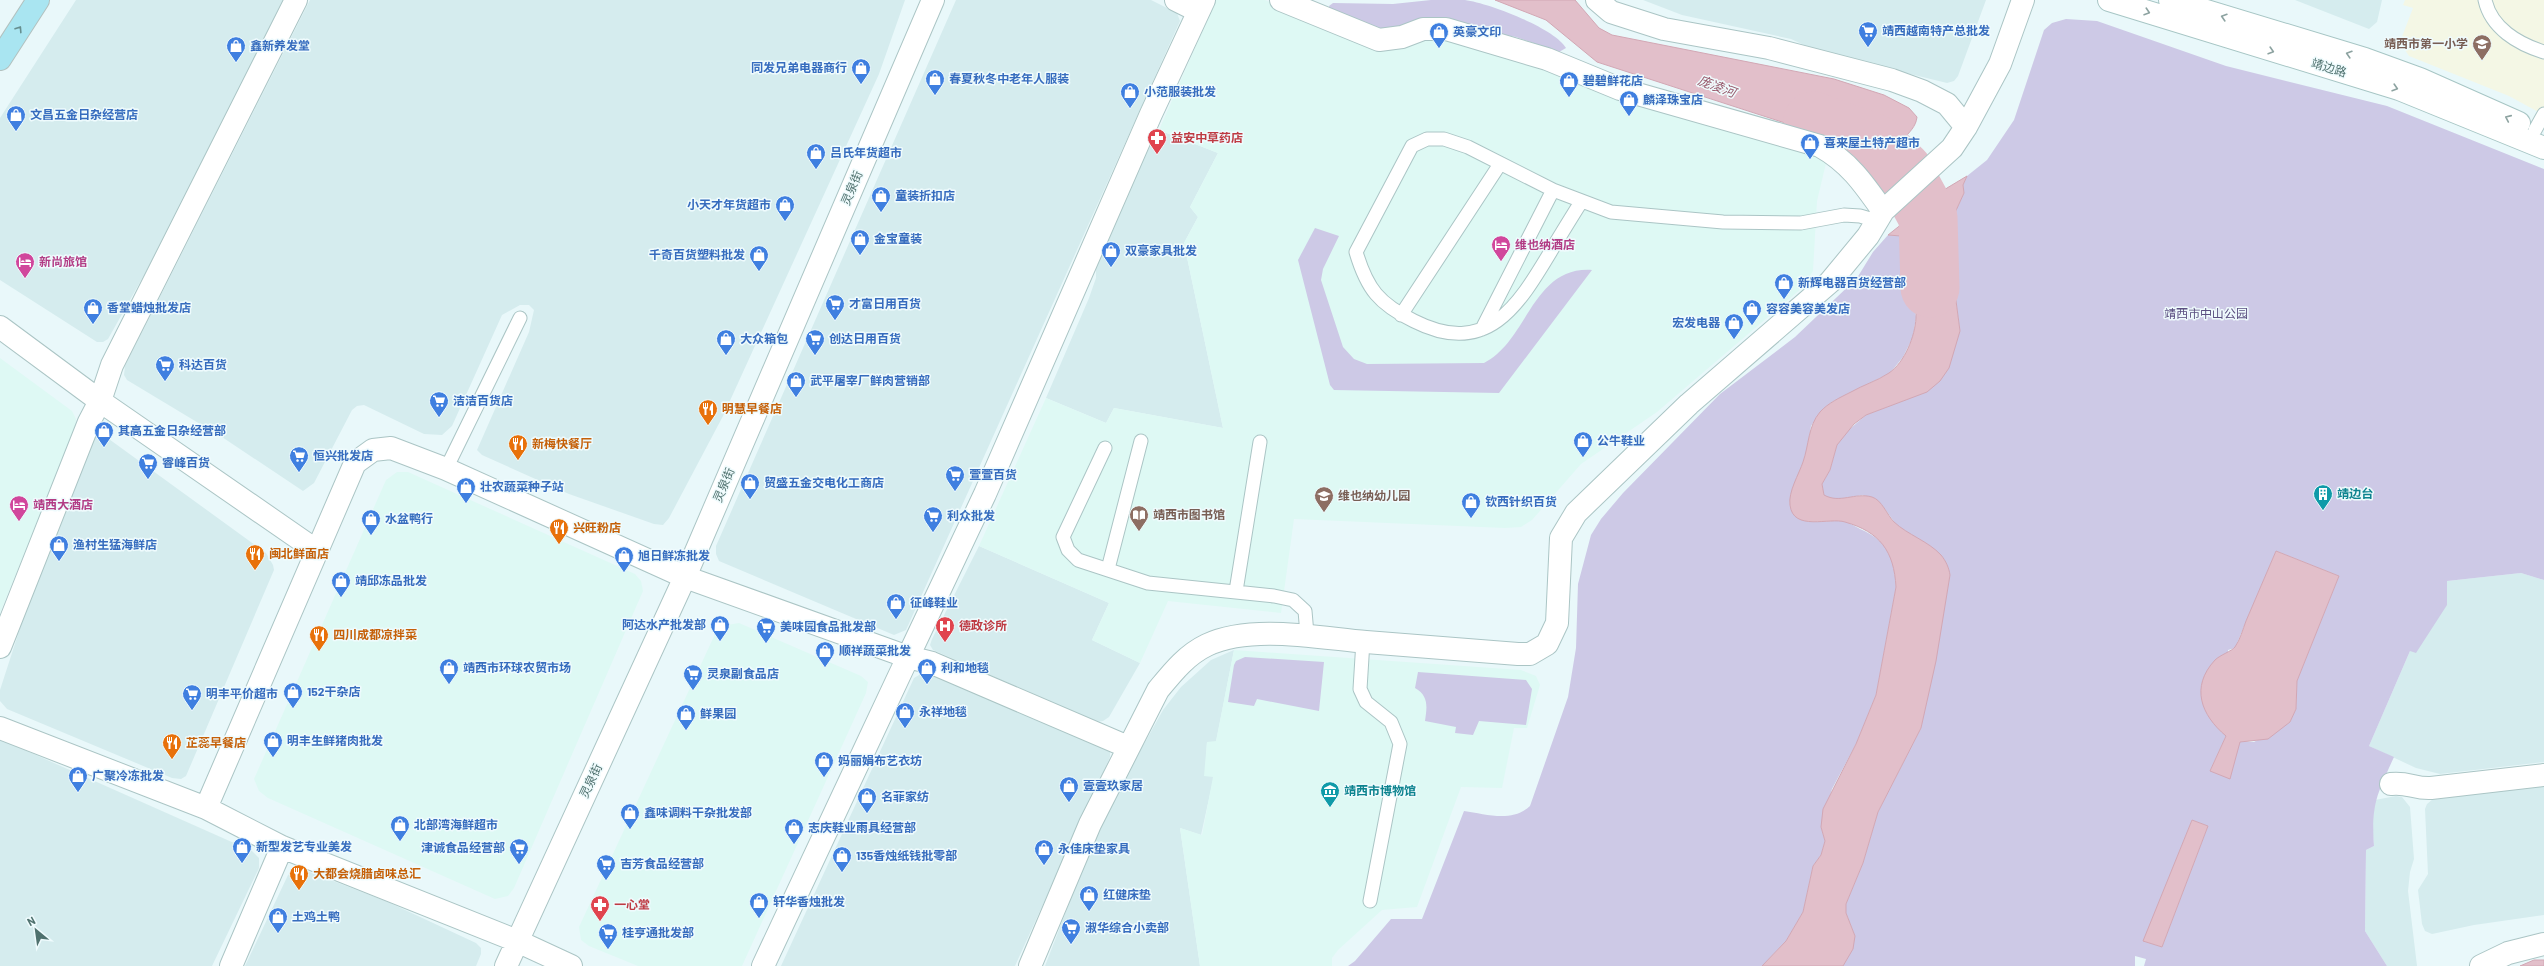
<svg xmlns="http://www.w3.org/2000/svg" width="2544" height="966" font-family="Barlow,'Noto Sans SC',sans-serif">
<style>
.residential{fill:#d5ecee}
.commercial{fill:#def9f4}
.education{fill:#f4f7e5}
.green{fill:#cdc9e6;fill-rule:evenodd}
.water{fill:#e2bfca;stroke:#d2a7b4}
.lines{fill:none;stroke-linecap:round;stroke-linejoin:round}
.river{stroke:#e2bfca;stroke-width:59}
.lane-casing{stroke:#abc5c5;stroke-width:15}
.street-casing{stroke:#abc5c5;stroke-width:24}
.secondary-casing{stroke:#a7c6c5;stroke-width:24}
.primary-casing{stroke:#b2c1bf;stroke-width:24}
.lane{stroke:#fff;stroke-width:13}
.street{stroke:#fff;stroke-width:22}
.secondary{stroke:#fff;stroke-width:22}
.primary{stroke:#a9e5f1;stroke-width:22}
.oneway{stroke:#8da3a1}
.oneway2{stroke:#668e8f}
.labels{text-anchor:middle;stroke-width:3;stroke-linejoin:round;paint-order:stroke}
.shop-label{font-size:12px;font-weight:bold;fill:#366cbe;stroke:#effbfd;text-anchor:start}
.education-label{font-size:12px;font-weight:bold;fill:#785e54;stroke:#effbfd;text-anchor:start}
.street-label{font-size:12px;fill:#4f716e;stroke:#effbfd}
.health-label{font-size:12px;font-weight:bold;fill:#be3a42;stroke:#effbfd;text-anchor:start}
.hotel-label{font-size:12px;font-weight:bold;fill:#b23c85;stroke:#effbfd;text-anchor:start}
.park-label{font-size:12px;fill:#5b4f81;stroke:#effbfd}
.food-label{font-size:12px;font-weight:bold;fill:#c56008;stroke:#effbfd;text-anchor:start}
.culture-label{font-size:12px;font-weight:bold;fill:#0d838f;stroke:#effbfd;text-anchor:start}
.water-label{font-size:13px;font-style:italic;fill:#965669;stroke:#effbfd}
</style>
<rect width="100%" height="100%" fill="#e9f8fa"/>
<path class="residential" d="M 76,0 L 284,0 L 170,229 L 108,339 L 103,342 L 97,342 L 0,280 L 0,118 Z
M 310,0 L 905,0 L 879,74 L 723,416 L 669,518 L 663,525 L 654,524 L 569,494 L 482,455 L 477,450 L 529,332 L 534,310 L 529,305 L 520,305 L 502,315 L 452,426 L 442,435 L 424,434 L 364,405 L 357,406 L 352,410 L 314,483 L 303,491 L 225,439 L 127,380 L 124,375 L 125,366 Z
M 956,0 L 1151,0 L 1177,13 L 1180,21 L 906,630 L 894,635 L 719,561 L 716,554 L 716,546 Z
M 1643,0 L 1986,0 L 1958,76 L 1954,81 L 1947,83 L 1857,61 L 1830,57 L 1791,39 L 1682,15 Z
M 2295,0 L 2382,0 L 2377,22 L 2369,29 Z
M 1159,130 L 1218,153 L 1190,207 L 1198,217 L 1184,243 L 1223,428 L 1114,408 L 1106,423 L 1046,398 L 1089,298 L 1096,278 L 1096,265 L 1154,133 Z
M 102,434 L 266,553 L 273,565 L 274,570 L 186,776 L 181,779 L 172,778 L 7,709 L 0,701 L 0,690 L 34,585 L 91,440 L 96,435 Z
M 979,546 L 1109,603 L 1092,640 L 1140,663 L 1109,717 L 1103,721 L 1097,722 L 933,650 L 930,645 L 932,639 Z
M 2521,573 L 2544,580 L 2544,762 L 2440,774 L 2416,768 L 2369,746 L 2410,651 L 2447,581 Z
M 1234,650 L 1216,742 L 1207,742 L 1205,776 L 1214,776 L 1201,835 L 1180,828 L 1200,966 L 1045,966 L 1100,823 L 1163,710 L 1181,687 L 1211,660 Z
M 926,671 L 1110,751 L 1110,757 L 1015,966 L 781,966 L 914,678 Z
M 0,739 L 252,851 L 259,858 L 259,868 L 212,966 L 0,966 Z
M 2544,781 L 2544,915 L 2474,925 L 2432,934 L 2425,931 L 2422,924 L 2418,890 L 2428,874 L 2425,809 L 2427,804 L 2433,799 Z
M 2396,796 L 2402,797 L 2410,807 L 2414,859 L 2410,872 L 2408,891 L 2417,966 L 2387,966 L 2365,931 L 2366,850 L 2374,846 L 2372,824 L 2375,800 Z
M 302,869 L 388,902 L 476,943 L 481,948 L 481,954 L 476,966 L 245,966 L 288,875 L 295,870 Z"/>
<path class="commercial" d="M 1216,0 L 1265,0 L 1381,50 L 1432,33 L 1827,159 L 1817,201 L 1813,271 L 1802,288 L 1657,412 L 1581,464 L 1532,520 L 1521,527 L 1505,528 L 1294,519 L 1281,613 L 1168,601 L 1140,663 L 1092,640 L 1109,603 L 979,546 L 1046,398 L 1106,423 L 1114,408 L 1223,428 L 1184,243 L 1198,217 L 1190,207 L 1218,153 L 1159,130 Z
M 0,358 L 72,411 L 76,419 L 75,430 L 0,613 Z
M 397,472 L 408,472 L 635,574 L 641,581 L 643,591 L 514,888 L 508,896 L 495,899 L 268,798 L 259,791 L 254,779 L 386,480 Z
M 739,623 L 861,676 L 868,682 L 866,693 L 742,966 L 638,966 L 589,946 L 581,940 L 579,927 L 716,632 L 727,625 Z
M 1234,650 L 1521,670 L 1536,676 L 1540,685 L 1527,728 L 1514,728 L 1502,788 L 1461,787 L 1417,907 L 1382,910 L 1338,950 L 1332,958 L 1332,966 L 1200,966 L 1180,828 L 1202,835 L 1213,777 L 1204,776 L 1207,742 L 1216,741 Z"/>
<path class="education" d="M 2405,0 L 2544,0 L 2544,115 L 2509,96 L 2409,56 L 2400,42 L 2413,8 L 2403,5 Z"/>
<path class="green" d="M 1431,0 C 1442,0 1454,0 1465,0 C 1488,3 1555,28 1566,48 L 1559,52 L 1516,37 L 1439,23 L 1408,29 L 1371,29 L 1330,11 L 1329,6 L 1333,3 L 1393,4 Z
M 2066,19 L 2097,21 L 2226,66 L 2387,106 L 2544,169 L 2544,580 L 2521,573 L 2447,581 L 2447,605 L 2416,653 L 2410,651 L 2369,746 L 2394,757 C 2377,794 2371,805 2374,846 L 2366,850 L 2365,931 L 2387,966 L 2144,966 L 2146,959 L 2135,956 L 2135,966 L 1843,966 L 1855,936 L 1846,913 L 1846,904 L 1863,863 L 1878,812 L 1921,728 L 1950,575 L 1895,523 L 1882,505 L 1863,495 L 1833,500 L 1824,496 L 1822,484 L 1830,470 L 1837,445 L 1844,434 L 1866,415 L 1910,398 L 1960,331 L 1948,240 L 1954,215 L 1964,193 L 1963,185 L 1967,176 L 1987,160 L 2014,120 L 2044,30 L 2052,23 ZM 2276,551 L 2339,576 L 2297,681 L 2296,709 L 2290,722 L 2254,742 L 2240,741 L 2210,771 L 2226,736 L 2228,650 L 2235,648 ZM 2192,820 L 2208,826 L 2162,947 L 2144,941 Z
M 1315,228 L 1339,236 L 1323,269 L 1321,280 L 1343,347 L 1354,359 L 1367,364 L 1484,363 C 1528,341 1532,266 1592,270 L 1499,393 L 1334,390 L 1330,385 L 1298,260 Z
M 1888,235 L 1901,236 L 1908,245 L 1910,260 L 1910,282 L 1916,317 L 1913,337 L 1903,357 L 1890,373 L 1832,402 L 1821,411 L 1811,426 L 1808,446 L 1790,505 C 1801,531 1821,519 1843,521 C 1848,522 1855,526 1860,529 C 1888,541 1894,556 1896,587 L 1876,695 L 1856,744 L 1832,789 L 1821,827 L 1825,841 L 1821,855 L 1813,866 L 1803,912 L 1786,941 L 1762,966 L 1348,966 L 1355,961 L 1391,919 L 1422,919 L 1464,811 C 1486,814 1512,823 1530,806 L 1568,697 L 1576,648 L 1578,584 L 1591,535 L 1601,519 L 1623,493 L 1720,394 L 1795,337 L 1857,278 L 1873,252 Z
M 1245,657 L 1324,662 L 1319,711 L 1257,699 L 1254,706 L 1228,702 L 1234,665 L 1236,661 Z
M 1418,672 L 1526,680 L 1532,689 L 1526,725 L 1479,721 L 1473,735 L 1455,733 L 1456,727 L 1425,721 C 1427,707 1429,696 1415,688 Z"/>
<path class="water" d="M 1495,0 L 1575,0 L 1599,28 L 1612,35 L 1834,79 L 1884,95 L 1909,108 L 1917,117 C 1916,127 1909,132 1903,140 C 1883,162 1877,161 1854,147 C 1843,141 1830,138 1819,134 L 1597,62 L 1546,20 Z
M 1967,176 L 1963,185 L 1964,193 L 1954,215 L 1948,240 L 1960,331 L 1949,368 L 1940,381 L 1927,392 L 1866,415 L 1854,424 L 1837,445 L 1830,470 L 1822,484 L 1824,495 C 1840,504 1855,492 1872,497 C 1882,500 1887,515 1894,522 C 1908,535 1928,541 1941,555 C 1946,561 1949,568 1950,575 L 1936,661 L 1921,728 L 1878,812 L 1863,863 L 1846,904 L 1846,913 L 1855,936 L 1853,949 L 1843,966 L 1762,966 L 1786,941 L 1803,912 L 1813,866 L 1821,855 L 1825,841 L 1821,827 L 1823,809 L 1856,744 L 1876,695 L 1896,587 C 1894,551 1880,532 1845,522 C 1830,517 1793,532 1790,505 C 1788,492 1799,474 1803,462 C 1809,445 1808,426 1820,412 C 1828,403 1841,397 1851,392 C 1863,385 1877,381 1889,373 C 1905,362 1915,336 1916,318 C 1917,308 1912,295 1911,285 C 1908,267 1913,252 1901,236 L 1888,235 L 1947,188 Z
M 2276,551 L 2339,576 L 2297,681 L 2296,709 L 2290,722 L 2268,739 L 2240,742 L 2230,779 L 2210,771 L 2226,736 C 2201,715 2190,687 2215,660 C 2220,655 2232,651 2235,647 C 2240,640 2243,629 2246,621 C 2256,598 2266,574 2276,551 Z
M 2192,820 L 2208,826 L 2162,947 L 2143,941 Z
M 2534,960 L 2544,960 L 2544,966 L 2520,966 Z"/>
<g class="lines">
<path class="river" d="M 1813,121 L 1874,143 L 1903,171 L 1928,217 L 1930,288"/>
<g class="lane-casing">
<path id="lane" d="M 2485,0 C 2491,28 2518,44 2544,52
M 2535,130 L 2544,114
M 1581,202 C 1571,218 1561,234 1551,251 C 1518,306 1487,358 1414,321 C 1379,304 1367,289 1356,252 L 1412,146 L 1427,139 L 1444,139 L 1468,147 L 1553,190 L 1611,212 L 1723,222 L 1801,223 L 1844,215 L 1860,216 L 1877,221
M 1401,315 L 1500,164
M 1482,329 L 1553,190
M 1105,448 L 1063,537 L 1068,550 L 1078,560 L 1148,583 L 1274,596 L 1293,600 L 1305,611 L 1307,634
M 446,469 L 520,318
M 1108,569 L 1141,441
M 1236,591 L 1260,442
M 1363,641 L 1360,689 L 1366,702 L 1391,722 L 1400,744 L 1370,901"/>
</g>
<g class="street-casing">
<path id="street" d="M 1176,0 L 1198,11
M 1281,0 L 1379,40 L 1402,37 L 1423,29 L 1446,29 L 1547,59 L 1620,89 L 1820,146 C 1849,162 1864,184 1883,211
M 1597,0 L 1611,12 L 1664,29 L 1769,48 L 1892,80 L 1922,91 L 1947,104 L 1966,127
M 0,327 L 100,401 L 317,551
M 0,647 L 89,422 L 100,401 L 112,365 L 296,0
M 0,728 L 206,808
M 1128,747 L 932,663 L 908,657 L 985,494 L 1151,114 L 1204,0
M 2391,784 C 2408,782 2415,789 2431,788 L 2544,775
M 231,966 L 282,847
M 506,966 L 685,577 L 933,0
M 571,966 L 517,941 L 282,847 L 206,808 L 355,463 L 373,450 L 391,448 L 446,469 L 685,577 L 908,657 L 763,966
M 1030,966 L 1090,824 L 1158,690 C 1172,673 1186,655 1207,645 C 1251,624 1319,638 1366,642 C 1417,646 1467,650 1518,654 L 1530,654 L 1547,644 L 1557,623 L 1561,538 L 1576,513 L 1689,404 L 1830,282 L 1868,236 L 1883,211 L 1952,148 L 1966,127 L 2000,64 L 2023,0
M 2481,966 L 2508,953 L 2544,944"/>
</g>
<g class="secondary-casing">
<path id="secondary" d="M 2109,0 L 2399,89 L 2544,148
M 2170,0 L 2365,59 L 2420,79 L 2519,123"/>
</g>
<g class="primary-casing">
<path id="primary" d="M 0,59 L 38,0"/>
</g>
<use href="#lane" class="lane"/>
<use href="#street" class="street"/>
<use href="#secondary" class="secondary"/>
<use href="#primary" class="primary"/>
</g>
<defs><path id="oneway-chevron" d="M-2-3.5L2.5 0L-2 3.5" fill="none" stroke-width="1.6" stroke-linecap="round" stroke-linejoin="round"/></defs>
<g class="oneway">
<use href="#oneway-chevron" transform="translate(2147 12) rotate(18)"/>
<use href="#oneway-chevron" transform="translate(2224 17) rotate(-163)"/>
<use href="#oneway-chevron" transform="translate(2271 51) rotate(17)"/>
<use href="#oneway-chevron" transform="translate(2349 54) rotate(-163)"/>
<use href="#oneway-chevron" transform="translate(2395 88) rotate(17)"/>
<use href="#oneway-chevron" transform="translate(2508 118) rotate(-156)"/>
</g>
<use class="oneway2" href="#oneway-chevron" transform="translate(19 29) rotate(-57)"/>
<defs>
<g id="supermarket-pin" transform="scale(1)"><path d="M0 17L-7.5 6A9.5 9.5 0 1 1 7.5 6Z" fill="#3f7fe0" stroke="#effbfd"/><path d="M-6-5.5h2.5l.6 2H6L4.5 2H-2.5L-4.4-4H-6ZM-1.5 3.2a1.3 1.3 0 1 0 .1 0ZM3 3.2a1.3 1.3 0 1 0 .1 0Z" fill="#fff"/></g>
<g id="shop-pin" transform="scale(1)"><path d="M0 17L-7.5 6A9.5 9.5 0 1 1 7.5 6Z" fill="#3f7fe0" stroke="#effbfd"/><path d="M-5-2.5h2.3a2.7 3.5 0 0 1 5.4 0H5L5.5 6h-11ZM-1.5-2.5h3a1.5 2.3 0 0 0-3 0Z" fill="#fff"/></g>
<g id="school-pin" transform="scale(1)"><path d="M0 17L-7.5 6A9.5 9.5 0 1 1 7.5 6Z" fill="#8d6e63" stroke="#effbfd"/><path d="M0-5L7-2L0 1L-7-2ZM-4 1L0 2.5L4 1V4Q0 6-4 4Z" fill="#fff"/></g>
<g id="pharmacy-pin" transform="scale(1)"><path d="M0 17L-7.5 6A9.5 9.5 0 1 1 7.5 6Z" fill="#e0444e" stroke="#effbfd"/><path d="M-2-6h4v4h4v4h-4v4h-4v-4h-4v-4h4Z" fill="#fff"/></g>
<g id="hotel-pin" transform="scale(1)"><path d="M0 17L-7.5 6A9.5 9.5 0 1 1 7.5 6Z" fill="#d1479c" stroke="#effbfd"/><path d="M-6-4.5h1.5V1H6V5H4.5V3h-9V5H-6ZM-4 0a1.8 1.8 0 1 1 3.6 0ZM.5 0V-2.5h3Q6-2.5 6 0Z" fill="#fff"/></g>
<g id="restaurant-pin" transform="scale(1)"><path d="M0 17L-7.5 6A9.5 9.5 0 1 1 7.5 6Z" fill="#e8710a" stroke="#effbfd"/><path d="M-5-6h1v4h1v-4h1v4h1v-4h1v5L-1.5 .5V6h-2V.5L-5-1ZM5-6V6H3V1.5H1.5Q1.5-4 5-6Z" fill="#fff"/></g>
<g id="building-pin" transform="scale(1)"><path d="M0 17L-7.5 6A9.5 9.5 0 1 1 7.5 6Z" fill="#0f9aa8" stroke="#effbfd"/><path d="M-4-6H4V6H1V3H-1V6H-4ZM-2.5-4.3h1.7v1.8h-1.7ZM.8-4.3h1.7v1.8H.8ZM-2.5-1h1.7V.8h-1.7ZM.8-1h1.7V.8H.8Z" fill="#fff"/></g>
<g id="library-pin" transform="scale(1)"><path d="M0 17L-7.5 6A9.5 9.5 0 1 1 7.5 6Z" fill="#8d6e63" stroke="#effbfd"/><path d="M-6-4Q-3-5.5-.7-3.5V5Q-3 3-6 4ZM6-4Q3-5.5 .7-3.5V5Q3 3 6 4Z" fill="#fff"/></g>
<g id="hospital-pin" transform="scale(1)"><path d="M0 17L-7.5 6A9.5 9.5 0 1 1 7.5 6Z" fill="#e0444e" stroke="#effbfd"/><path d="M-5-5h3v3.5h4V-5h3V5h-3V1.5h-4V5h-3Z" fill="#fff"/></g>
<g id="museum-pin" transform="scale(1)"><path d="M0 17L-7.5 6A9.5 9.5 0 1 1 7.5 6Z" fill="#0f9aa8" stroke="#effbfd"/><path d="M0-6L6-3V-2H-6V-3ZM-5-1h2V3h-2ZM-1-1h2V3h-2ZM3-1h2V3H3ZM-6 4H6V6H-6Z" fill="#fff"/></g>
</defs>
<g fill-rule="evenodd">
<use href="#supermarket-pin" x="1868" y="31"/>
<use href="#shop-pin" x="1439" y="32"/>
<use href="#school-pin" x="2482" y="44"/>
<use href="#shop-pin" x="236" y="46"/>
<use href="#shop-pin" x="861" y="68"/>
<use href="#shop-pin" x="935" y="79"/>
<use href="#shop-pin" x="1569" y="81"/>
<use href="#shop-pin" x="1130" y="92"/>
<use href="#shop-pin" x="1629" y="100"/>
<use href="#shop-pin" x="16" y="115"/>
<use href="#pharmacy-pin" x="1157" y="138"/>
<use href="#shop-pin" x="1810" y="143"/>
<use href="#shop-pin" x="816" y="153"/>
<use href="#shop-pin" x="881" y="196"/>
<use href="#shop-pin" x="785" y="205"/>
<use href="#shop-pin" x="860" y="239"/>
<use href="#hotel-pin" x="1501" y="245"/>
<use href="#shop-pin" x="1111" y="251"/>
<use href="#shop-pin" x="759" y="255"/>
<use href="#hotel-pin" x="25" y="262"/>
<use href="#shop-pin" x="1784" y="283"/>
<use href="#supermarket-pin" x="835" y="304"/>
<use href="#shop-pin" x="93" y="308"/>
<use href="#shop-pin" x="1752" y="309"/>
<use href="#shop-pin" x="1734" y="323"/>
<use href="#shop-pin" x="726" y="339"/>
<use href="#supermarket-pin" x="815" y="339"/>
<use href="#supermarket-pin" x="165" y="365"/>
<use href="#shop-pin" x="796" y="381"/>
<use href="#supermarket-pin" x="439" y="401"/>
<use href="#restaurant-pin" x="708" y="409"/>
<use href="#shop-pin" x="104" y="431"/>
<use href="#shop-pin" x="1583" y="441"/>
<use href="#restaurant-pin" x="518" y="444"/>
<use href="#supermarket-pin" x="299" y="456"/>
<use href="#supermarket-pin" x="148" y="463"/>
<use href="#supermarket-pin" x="955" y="475"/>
<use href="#shop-pin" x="750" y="483"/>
<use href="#shop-pin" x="466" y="487"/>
<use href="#building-pin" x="2323" y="494"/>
<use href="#school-pin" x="1324" y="496"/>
<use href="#shop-pin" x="1471" y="502"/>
<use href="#hotel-pin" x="19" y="505"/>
<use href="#library-pin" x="1139" y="515"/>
<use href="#supermarket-pin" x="933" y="516"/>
<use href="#shop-pin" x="371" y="519"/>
<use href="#restaurant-pin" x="559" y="528"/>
<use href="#shop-pin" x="59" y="545"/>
<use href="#restaurant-pin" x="255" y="554"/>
<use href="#shop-pin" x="624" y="556"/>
<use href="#shop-pin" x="341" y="581"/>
<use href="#shop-pin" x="896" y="603"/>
<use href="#shop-pin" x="720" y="625"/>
<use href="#hospital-pin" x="945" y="626"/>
<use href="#supermarket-pin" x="766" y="627"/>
<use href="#restaurant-pin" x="319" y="635"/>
<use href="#shop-pin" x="825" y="651"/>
<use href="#shop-pin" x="449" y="668"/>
<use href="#shop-pin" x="927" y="668"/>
<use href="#supermarket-pin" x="693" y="674"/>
<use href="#shop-pin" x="293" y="692"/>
<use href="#supermarket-pin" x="192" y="694"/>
<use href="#shop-pin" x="905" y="712"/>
<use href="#shop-pin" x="686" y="714"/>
<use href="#shop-pin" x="273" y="741"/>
<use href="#restaurant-pin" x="172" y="743"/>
<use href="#shop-pin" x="824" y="761"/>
<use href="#shop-pin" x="78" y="776"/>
<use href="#shop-pin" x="1069" y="786"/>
<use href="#museum-pin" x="1330" y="791"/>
<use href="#shop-pin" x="867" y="797"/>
<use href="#shop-pin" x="630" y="813"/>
<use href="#shop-pin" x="400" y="825"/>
<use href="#shop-pin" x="794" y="828"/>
<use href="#shop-pin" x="242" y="847"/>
<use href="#supermarket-pin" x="519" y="848"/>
<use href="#shop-pin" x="1044" y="849"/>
<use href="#shop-pin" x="842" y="856"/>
<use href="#supermarket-pin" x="606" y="864"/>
<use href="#restaurant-pin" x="299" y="874"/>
<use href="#shop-pin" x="1089" y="895"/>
<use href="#shop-pin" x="759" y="902"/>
<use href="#pharmacy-pin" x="600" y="905"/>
<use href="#shop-pin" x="278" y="917"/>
<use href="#supermarket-pin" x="1071" y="928"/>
<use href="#supermarket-pin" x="608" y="933"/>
</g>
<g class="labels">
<g class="shop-label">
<text x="1882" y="35">靖西越南特产总批发</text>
<text x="1453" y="36">英豪文印</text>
<text x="250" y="50">鑫新养发堂</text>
<text x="847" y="72" text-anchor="end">同发兄弟电器商行</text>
<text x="949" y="83">春夏秋冬中老年人服装</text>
<text x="1583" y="85">碧碧鲜花店</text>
<text x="1144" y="96">小范服装批发</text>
<text x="1643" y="104">麟泽珠宝店</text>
<text x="30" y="119">文昌五金日杂经营店</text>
<text x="1824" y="147">喜来屋土特产超市</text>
<text x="830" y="157">吕氏年货超市</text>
<text x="895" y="200">童装折扣店</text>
<text x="771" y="209" text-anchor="end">小天才年货超市</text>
<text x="874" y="243">金宝童装</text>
<text x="1125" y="255">双豪家具批发</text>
<text x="745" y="259" text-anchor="end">千奇百货塑料批发</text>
<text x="1798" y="287">新辉电器百货经营部</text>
<text x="849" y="308">才富日用百货</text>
<text x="107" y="312">香堂蜡烛批发店</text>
<text x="1766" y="313">容容美容美发店</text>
<text x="1720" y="327" text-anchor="end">宏发电器</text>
<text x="740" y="343">大众箱包</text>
<text x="829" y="343">创达日用百货</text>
<text x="179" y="369">科达百货</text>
<text x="810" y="385">武平屠宰厂鲜肉营销部</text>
<text x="453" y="405">洁洁百货店</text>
<text x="118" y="435">其高五金日杂经营部</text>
<text x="1597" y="445">公牛鞋业</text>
<text x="313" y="460">恒兴批发店</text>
<text x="162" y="467">睿峰百货</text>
<text x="969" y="479">萱萱百货</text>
<text x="764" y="487">贸盛五金交电化工商店</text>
<text x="480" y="491">壮农蔬菜种子站</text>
<text x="1485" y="506">钦西针织百货</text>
<text x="947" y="520">利众批发</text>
<text x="385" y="523">水盆鸭行</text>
<text x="73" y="549">渔村生猛海鲜店</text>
<text x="638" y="560">旭日鲜冻批发</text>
<text x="355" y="585">靖邱冻品批发</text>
<text x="910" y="607">征峰鞋业</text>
<text x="706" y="629" text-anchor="end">阿达水产批发部</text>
<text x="780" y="631">美味园食品批发部</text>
<text x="839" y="655">顺祥蔬菜批发</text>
<text x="463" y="672">靖西市环球农贸市场</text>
<text x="941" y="672">利和地毯</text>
<text x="707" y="678">灵泉副食品店</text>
<text x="307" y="696">152干杂店</text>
<text x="206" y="698">明丰平价超市</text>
<text x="919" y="716">永祥地毯</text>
<text x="700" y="718">鲜果园</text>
<text x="287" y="745">明丰生鲜猪肉批发</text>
<text x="838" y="765">妈丽娟布艺衣坊</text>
<text x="92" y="780">广聚冷冻批发</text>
<text x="1083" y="790">壹壹玖家居</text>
<text x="881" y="801">名菲家纺</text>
<text x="644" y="817">鑫味调料干杂批发部</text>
<text x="414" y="829">北部湾海鲜超市</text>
<text x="808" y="832">志庆鞋业雨具经营部</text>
<text x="256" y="851">新型发艺专业美发</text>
<text x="505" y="852" text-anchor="end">津诚食品经营部</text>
<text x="1058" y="853">永佳床垫家具</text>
<text x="856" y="860">135香烛纸钱批零部</text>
<text x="620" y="868">吉芳食品经营部</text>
<text x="1103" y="899">红健床垫</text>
<text x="773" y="906">轩华香烛批发</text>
<text x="292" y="921">土鸡土鸭</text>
<text x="1085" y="932">淑华综合小卖部</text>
<text x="622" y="937">桂亨通批发部</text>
</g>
<g class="education-label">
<text x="2468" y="48" text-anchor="end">靖西市第一小学</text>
<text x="1338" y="500">维也纳幼儿园</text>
<text x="1153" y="519">靖西市图书馆</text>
</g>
<g class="street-label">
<text transform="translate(2329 68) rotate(17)" y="4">靖边路</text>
<text transform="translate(852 188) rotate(-67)" y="4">灵泉街</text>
<text transform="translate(724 485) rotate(-67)" y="4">灵泉街</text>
<text transform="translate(591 781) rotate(-65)" y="4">灵泉街</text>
</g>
<g class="health-label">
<text x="1171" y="142">益安中草药店</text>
<text x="959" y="630">德政诊所</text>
<text x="614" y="909">一心堂</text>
</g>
<g class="hotel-label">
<text x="1515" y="249">维也纳酒店</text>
<text x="39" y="266">新尚旅馆</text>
<text x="33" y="509">靖西大酒店</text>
</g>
<g class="park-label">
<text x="2206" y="318">靖西市中山公园</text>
</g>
<g class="food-label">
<text x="722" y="413">明慧早餐店</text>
<text x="532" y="448">新梅快餐厅</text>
<text x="573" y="532">兴旺粉店</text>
<text x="269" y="558">闽北鲜面店</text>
<text x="333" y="639">四川成都凉拌菜</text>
<text x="186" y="747">芷蕊早餐店</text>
<text x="313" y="878">大都会烧腊卤味总汇</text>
</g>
<g class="culture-label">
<text x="2337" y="498">靖边台</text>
<text x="1344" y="795">靖西市博物馆</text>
</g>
<g class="water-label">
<text transform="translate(1717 86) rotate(20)" y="5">庞凌河</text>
</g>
</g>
<g transform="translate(36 930) rotate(331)" stroke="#effbfd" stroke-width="3" paint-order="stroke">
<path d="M0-3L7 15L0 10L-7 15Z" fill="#4f716e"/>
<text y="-6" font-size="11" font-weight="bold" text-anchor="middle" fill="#4f716e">N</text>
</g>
</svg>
